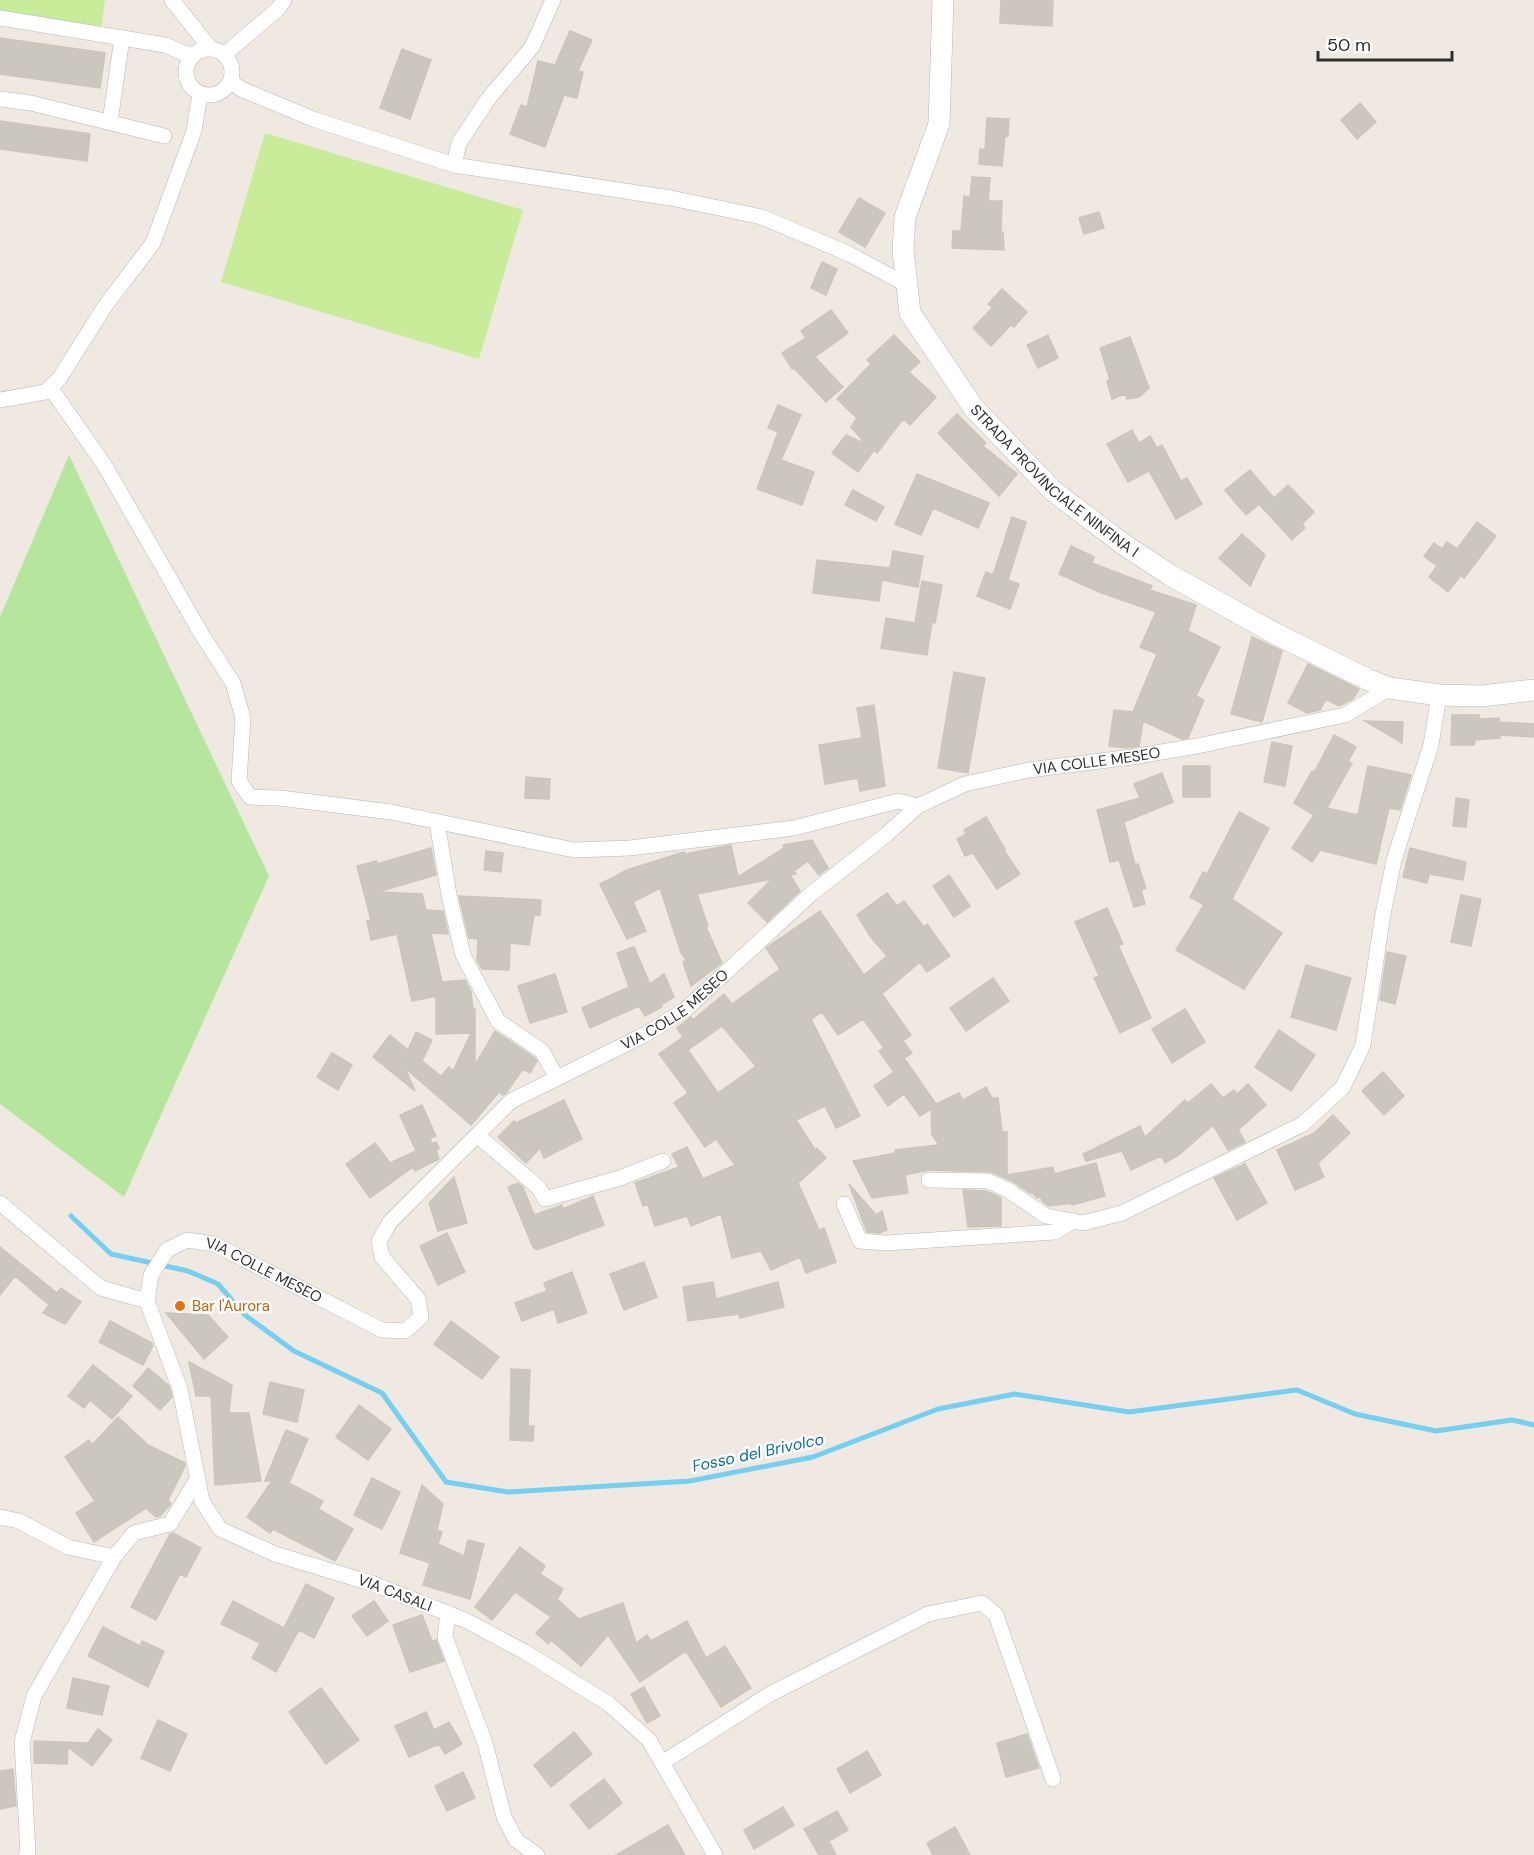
<svg xmlns="http://www.w3.org/2000/svg" width="1534" height="1855" font-family="'DM Sans',sans-serif">
<style>
.green{fill:#b6e59e}
.pitch{fill:#c9ec9a}
.lines{fill:none;stroke-linecap:round;stroke-linejoin:round}
.stream{stroke:#75cff0;stroke-width:5}
.building{fill:#cbc7bf;stroke:#cbc5ba;stroke-width:1.5;fill-rule:evenodd}
.street-casing{stroke:#b4b7c1;stroke-width:16}
.secondary-casing{stroke:#b4b7c1;stroke-width:22}
.street{stroke:#fff;stroke-width:15}
.secondary{stroke:#fff;stroke-width:21}
.food-dot{fill:#e8710a;stroke:#fff;stroke-width:2}
.labels{text-anchor:middle;stroke-width:5;stroke-linejoin:round;paint-order:stroke}
.street-label{font-size:15px;fill:#2e2e2e;stroke:#fff}
.food-label{font-size:15px;fill:#c56008;stroke:#fff;text-anchor:start}
.water-label{font-size:16px;font-style:italic;fill:#0d6fa3;stroke:#fff}
</style>
<rect width="100%" height="100%" fill="#efe9e1"/>
<path class="green" d="M 69,455 L 269,876 L 124,1197 L 0,1104 L 0,617 Z"/>
<path class="pitch" d="M 0,0 L 105,0 L 101,29 L 0,14 Z
M 265,133 L 523,210 L 479,359 L 221,282 Z"/>
<g class="lines">
<path class="stream" d="M 71,1216 L 111,1254 L 188,1271 L 218,1284 L 245,1315 L 294,1351 L 382,1393 L 446,1482 L 508,1492 L 690,1481 L 813,1457 L 938,1409 L 1015,1394 L 1129,1412 L 1297,1390 L 1355,1414 L 1436,1431 L 1512,1420 L 1534,1425"/>
</g>
<path class="building" d="M 1001,0 L 1053,0 L 1052,26 L 1000,23 Z
M 570,31 L 592,40 L 578,71 L 583,72 L 577,98 L 564,95 L 545,147 L 510,134 L 521,105 L 527,107 L 538,61 L 555,65 Z
M 0,38 L 105,53 L 100,88 L 0,74 Z
M 402,49 L 431,60 L 410,119 L 380,108 Z
M 1360,103 L 1376,122 L 1357,139 L 1341,120 Z
M 987,118 L 1009,119 L 1008,136 L 1005,136 L 1002,166 L 979,164 L 980,149 L 985,150 Z
M 0,121 L 90,134 L 87,161 L 0,149 Z
M 972,177 L 990,178 L 988,201 L 1002,201 L 1001,232 L 1003,232 L 1004,250 L 952,248 L 953,231 L 961,231 L 964,196 L 970,197 Z
M 859,198 L 885,213 L 865,247 L 839,232 Z
M 1099,212 L 1104,228 L 1084,234 L 1079,218 Z
M 822,262 L 837,269 L 826,295 L 811,288 Z
M 1002,289 L 1027,312 L 1014,327 L 1011,325 L 991,346 L 973,328 L 993,307 L 988,304 Z
M 831,310 L 848,333 L 815,357 L 843,387 L 826,402 L 794,368 L 792,369 L 782,353 L 806,338 L 801,331 Z
M 894,335 L 920,362 L 909,372 L 936,397 L 910,425 L 903,419 L 877,453 L 874,450 L 858,472 L 832,453 L 846,435 L 866,444 L 851,427 L 857,418 L 837,399 L 871,364 L 867,360 Z
M 1048,335 L 1058,358 L 1038,368 L 1027,345 Z
M 1130,337 L 1149,388 L 1139,397 L 1127,399 L 1125,394 L 1112,399 L 1107,381 L 1110,380 L 1100,348 Z
M 778,405 L 801,415 L 781,460 L 814,472 L 802,505 L 757,489 L 778,432 L 768,428 Z
M 957,414 L 986,443 L 983,446 L 1017,474 L 999,496 L 938,433 Z
M 1132,430 L 1139,443 L 1150,436 L 1157,448 L 1162,445 L 1181,481 L 1187,478 L 1202,504 L 1176,519 L 1149,471 L 1128,482 L 1107,444 Z
M 1250,470 L 1274,498 L 1288,485 L 1314,512 L 1302,524 L 1305,528 L 1292,540 L 1259,504 L 1246,515 L 1225,490 Z
M 917,474 L 989,503 L 978,528 L 933,508 L 921,535 L 895,524 Z
M 853,490 L 884,507 L 876,521 L 845,505 Z
M 1012,517 L 1026,522 L 1008,580 L 1019,584 L 1010,609 L 977,596 L 986,572 L 993,575 Z
M 1477,522 L 1496,536 L 1464,578 L 1461,575 L 1448,592 L 1429,577 L 1437,566 L 1424,556 L 1434,543 L 1442,549 L 1447,542 L 1457,549 Z
M 1242,534 L 1265,555 L 1250,586 L 1219,558 Z
M 1071,546 L 1094,557 L 1092,563 L 1152,586 L 1150,590 L 1196,605 L 1188,631 L 1220,647 L 1196,696 L 1204,700 L 1188,738 L 1182,739 L 1143,721 L 1139,746 L 1126,748 L 1109,746 L 1114,710 L 1133,712 L 1157,654 L 1140,647 L 1156,612 L 1099,592 L 1059,574 Z
M 893,551 L 923,556 L 918,587 L 882,580 L 879,601 L 813,593 L 817,560 L 890,568 Z
M 922,581 L 942,585 L 935,623 L 932,622 L 927,655 L 881,648 L 886,618 L 915,623 Z
M 1252,637 L 1282,651 L 1262,722 L 1231,714 Z
M 1308,664 L 1359,689 L 1353,699 L 1339,706 L 1326,699 L 1320,710 L 1307,713 L 1288,703 Z
M 954,672 L 985,678 L 968,773 L 938,768 Z
M 874,705 L 885,786 L 860,791 L 858,778 L 825,784 L 819,745 L 862,738 L 857,708 Z
M 1452,715 L 1479,715 L 1479,719 L 1499,718 L 1499,722 L 1534,724 L 1534,737 L 1500,735 L 1500,738 L 1475,740 L 1474,745 L 1451,745 Z
M 1365,721 L 1403,722 L 1402,743 Z
M 1334,735 L 1356,747 L 1348,762 L 1352,763 L 1327,808 L 1358,815 L 1368,766 L 1411,775 L 1400,810 L 1389,808 L 1376,864 L 1320,850 L 1312,862 L 1292,848 L 1314,815 L 1294,803 L 1312,771 L 1314,773 Z
M 1272,742 L 1292,746 L 1285,786 L 1264,782 Z
M 1183,766 L 1210,766 L 1210,797 L 1183,797 Z
M 1162,773 L 1173,802 L 1124,822 L 1135,865 L 1138,864 L 1146,888 L 1141,890 L 1145,904 L 1134,907 L 1119,860 L 1110,862 L 1097,810 L 1140,798 L 1134,784 Z
M 526,777 L 550,779 L 549,799 L 525,798 Z
M 1456,798 L 1469,800 L 1466,827 L 1453,826 Z
M 1239,812 L 1269,828 L 1232,899 L 1282,933 L 1244,989 L 1176,950 L 1204,905 L 1190,897 L 1203,872 L 1207,874 Z
M 986,817 L 1005,849 L 1003,849 L 1020,874 L 997,889 L 973,853 L 965,856 L 957,839 L 966,834 L 964,830 Z
M 812,840 L 828,868 L 819,875 L 808,861 L 794,871 L 796,874 L 790,875 L 800,891 L 767,922 L 748,903 L 772,879 L 697,894 L 708,926 L 706,927 L 722,963 L 691,986 L 683,962 L 686,960 L 681,953 L 660,888 L 633,902 L 646,931 L 627,939 L 600,884 L 627,870 L 684,852 L 685,854 L 731,845 L 738,877 L 784,848 L 783,845 Z
M 431,848 L 436,875 L 378,892 L 422,894 L 426,910 L 443,911 L 448,934 L 431,933 L 442,982 L 465,980 L 471,992 L 473,1009 L 475,1009 L 475,1065 L 495,1031 L 535,1058 L 537,1061 L 530,1073 L 523,1069 L 506,1093 L 503,1095 L 499,1092 L 471,1125 L 405,1068 L 415,1091 L 373,1057 L 390,1035 L 408,1050 L 416,1032 L 432,1040 L 422,1061 L 441,1076 L 449,1067 L 453,1071 L 471,1033 L 436,1034 L 436,996 L 412,1001 L 397,934 L 371,940 L 367,921 L 371,920 L 357,866 L 377,861 L 377,864 Z
M 1410,848 L 1466,862 L 1463,880 L 1429,874 L 1427,883 L 1403,877 Z
M 486,851 L 503,853 L 501,872 L 484,870 Z
M 949,875 L 970,906 L 954,917 L 933,886 Z
M 887,893 L 897,906 L 904,901 L 924,927 L 927,924 L 950,956 L 927,972 L 920,962 L 882,994 L 911,1035 L 903,1041 L 912,1053 L 904,1058 L 936,1104 L 959,1093 L 963,1100 L 986,1087 L 992,1098 L 998,1098 L 1002,1132 L 1007,1132 L 1007,1175 L 1053,1167 L 1054,1174 L 1096,1163 L 1105,1196 L 1072,1205 L 1072,1203 L 1049,1206 L 1042,1201 L 1041,1197 L 1037,1198 L 1032,1193 L 1030,1193 L 1012,1181 L 992,1172 L 929,1170 L 905,1175 L 908,1193 L 872,1198 L 853,1161 L 896,1153 L 895,1150 L 939,1145 L 932,1135 L 931,1109 L 920,1116 L 904,1094 L 888,1106 L 874,1086 L 894,1072 L 879,1051 L 884,1048 L 863,1019 L 838,1035 L 822,1012 L 811,1019 L 860,1116 L 836,1128 L 825,1106 L 796,1120 L 815,1150 L 817,1148 L 826,1158 L 798,1183 L 819,1230 L 824,1228 L 836,1262 L 806,1273 L 800,1257 L 771,1270 L 761,1251 L 732,1258 L 721,1214 L 691,1226 L 687,1216 L 655,1226 L 648,1205 L 643,1206 L 635,1183 L 679,1167 L 672,1154 L 687,1147 L 703,1179 L 735,1165 L 716,1139 L 705,1147 L 674,1103 L 688,1093 L 659,1054 L 683,1037 L 677,1028 L 691,1017 L 693,1020 L 724,994 L 732,1004 L 780,969 L 766,948 L 820,911 L 864,975 L 887,956 L 870,936 L 857,915 ZM 722,1026 L 756,1066 L 718,1093 L 688,1050 Z
M 1461,895 L 1481,899 L 1471,946 L 1451,942 Z
M 459,896 L 541,900 L 540,915 L 534,915 L 529,945 L 510,943 L 509,970 L 482,969 L 477,960 L 478,939 L 469,938 Z
M 1107,908 L 1123,944 L 1118,945 L 1151,1018 L 1120,1033 L 1094,978 L 1099,976 L 1075,922 Z
M 634,947 L 650,984 L 664,974 L 674,997 L 661,1005 L 662,1007 L 645,1016 L 639,1006 L 590,1028 L 582,1008 L 629,987 L 617,953 Z
M 1387,952 L 1406,956 L 1395,1004 L 1380,1000 Z
M 1306,965 L 1351,978 L 1336,1030 L 1291,1017 Z
M 555,974 L 567,1012 L 530,1023 L 518,986 Z
M 993,978 L 1009,1001 L 966,1031 L 950,1008 Z
M 1185,1009 L 1205,1042 L 1172,1063 L 1152,1029 Z
M 1279,1030 L 1315,1055 L 1291,1091 L 1255,1067 Z
M 332,1053 L 352,1065 L 338,1090 L 317,1077 Z
M 1383,1072 L 1404,1096 L 1384,1115 L 1362,1091 Z
M 1211,1084 L 1223,1098 L 1234,1090 L 1237,1094 L 1248,1084 L 1266,1105 L 1238,1130 L 1245,1142 L 1228,1150 L 1213,1125 L 1179,1155 L 1165,1163 L 1161,1156 L 1131,1170 L 1122,1151 L 1086,1161 L 1083,1154 L 1140,1126 L 1145,1137 L 1185,1100 L 1188,1103 Z
M 564,1100 L 582,1139 L 544,1158 L 540,1148 L 526,1163 L 498,1137 L 514,1121 L 516,1123 Z
M 422,1105 L 436,1136 L 430,1138 L 432,1144 L 436,1142 L 439,1148 L 436,1151 L 439,1159 L 415,1171 L 413,1167 L 370,1198 L 346,1164 L 375,1143 L 390,1163 L 416,1151 L 400,1115 Z
M 1333,1115 L 1350,1133 L 1318,1163 L 1324,1177 L 1295,1190 L 1277,1150 L 1314,1133 Z
M 1245,1164 L 1267,1203 L 1237,1220 L 1214,1178 Z
M 454,1177 L 467,1223 L 438,1231 L 429,1203 Z
M 518,1183 L 523,1187 L 534,1215 L 562,1205 L 563,1209 L 593,1196 L 604,1225 L 537,1250 L 533,1247 L 508,1187 Z
M 849,1184 L 876,1215 L 882,1211 L 887,1230 L 879,1233 L 867,1232 Z
M 963,1190 L 986,1191 L 1001,1198 L 1001,1226 L 968,1227 Z
M 447,1233 L 465,1272 L 438,1285 L 420,1246 Z
M 0,1247 L 57,1293 L 61,1288 L 81,1302 L 65,1324 L 43,1313 L 49,1305 L 15,1276 L 0,1295 Z
M 644,1262 L 657,1297 L 624,1310 L 610,1274 Z
M 572,1272 L 587,1313 L 558,1323 L 554,1309 L 522,1321 L 515,1303 L 547,1291 L 544,1283 Z
M 713,1282 L 716,1299 L 778,1282 L 784,1307 L 740,1318 L 739,1314 L 688,1321 L 683,1287 Z
M 166,1313 L 208,1315 L 228,1337 L 204,1359 Z
M 110,1321 L 152,1343 L 153,1346 L 143,1365 L 99,1342 Z
M 451,1321 L 499,1357 L 482,1379 L 434,1344 Z
M 189,1362 L 232,1385 L 229,1413 L 249,1413 L 261,1481 L 215,1485 L 211,1396 L 196,1396 Z
M 93,1365 L 132,1396 L 112,1419 L 90,1400 L 84,1408 L 68,1396 Z
M 148,1368 L 169,1386 L 171,1392 L 172,1397 L 160,1410 L 133,1386 Z
M 511,1369 L 530,1370 L 528,1426 L 534,1426 L 533,1441 L 510,1440 Z
M 270,1382 L 304,1390 L 297,1422 L 263,1414 Z
M 359,1405 L 391,1429 L 368,1460 L 336,1437 Z
M 118,1417 L 148,1445 L 185,1463 L 185,1466 L 168,1500 L 171,1504 L 160,1516 L 156,1517 L 146,1508 L 94,1542 L 76,1513 L 95,1501 L 65,1457 L 89,1440 L 92,1445 Z
M 286,1430 L 308,1439 L 289,1483 L 323,1501 L 318,1509 L 353,1529 L 335,1561 L 273,1529 L 270,1533 L 247,1517 L 272,1481 L 265,1481 Z
M 372,1478 L 400,1492 L 382,1529 L 354,1515 Z
M 422,1485 L 443,1504 L 437,1530 L 442,1532 L 438,1544 L 464,1556 L 468,1540 L 484,1544 L 470,1599 L 423,1585 L 430,1563 L 400,1553 Z
M 173,1533 L 201,1548 L 186,1577 L 180,1574 L 156,1620 L 131,1607 L 170,1534 Z
M 520,1547 L 545,1566 L 540,1574 L 563,1589 L 557,1599 L 579,1619 L 623,1603 L 636,1643 L 647,1635 L 651,1641 L 687,1621 L 706,1658 L 725,1646 L 751,1688 L 721,1707 L 686,1651 L 640,1682 L 608,1635 L 581,1666 L 551,1640 L 548,1644 L 536,1633 L 551,1617 L 515,1592 L 492,1620 L 475,1607 Z
M 306,1584 L 334,1598 L 314,1638 L 299,1630 L 276,1672 L 252,1658 L 260,1643 L 221,1624 L 233,1601 L 284,1628 Z
M 374,1601 L 388,1621 L 367,1636 L 352,1616 Z
M 422,1615 L 432,1641 L 436,1640 L 444,1661 L 410,1672 L 393,1625 Z
M 103,1627 L 140,1646 L 142,1641 L 164,1651 L 148,1687 L 88,1656 Z
M 73,1678 L 109,1686 L 102,1715 L 67,1708 Z
M 644,1687 L 660,1716 L 647,1723 L 631,1694 Z
M 321,1688 L 359,1740 L 326,1764 L 289,1712 Z
M 426,1712 L 434,1730 L 449,1722 L 462,1744 L 445,1754 L 439,1744 L 409,1757 L 395,1726 Z
M 158,1720 L 187,1734 L 170,1771 L 141,1758 Z
M 98,1729 L 112,1740 L 92,1766 L 68,1747 L 67,1764 L 34,1763 L 34,1741 L 88,1743 Z
M 574,1732 L 592,1754 L 551,1787 L 534,1765 Z
M 1027,1734 L 1039,1768 L 1006,1777 L 997,1743 Z
M 867,1751 L 881,1775 L 850,1793 L 837,1769 Z
M 13,1769 L 16,1806 L 0,1809 L 0,1771 Z
M 463,1772 L 475,1798 L 447,1811 L 435,1786 Z
M 604,1779 L 622,1803 L 589,1829 L 570,1805 Z
M 783,1807 L 794,1825 L 754,1849 L 744,1830 Z
M 837,1811 L 848,1830 L 829,1841 L 836,1855 L 819,1855 L 804,1829 Z
M 668,1825 L 685,1855 L 616,1855 Z
M 955,1827 L 970,1855 L 933,1855 L 927,1843 Z"/>
<g class="lines">
<g class="street-casing">
<g id="street">
<path d="M 172,0 L 210,48"/>
<path d="M 0,18 L 165,45 L 191,56"/>
<circle cx="209" cy="72" r="23"/>
<path d="M 225,54 L 278,9 L 284,0"/>
<path d="M 231,81 L 241,89 L 313,119 L 454,165 L 671,198 L 762,217 L 849,254 L 907,285"/>
<path d="M 0,99 L 31,103 L 164,136"/>
<path d="M 110,122 L 122,38"/>
<path d="M 454,165 L 459,143 L 488,99 L 532,47 L 553,0"/>
<path d="M 50,387 L 105,466 L 202,635 L 233,683 L 243,718 L 239,781 L 250,797 L 280,798 L 391,812 L 574,850 L 630,848 L 794,828 L 898,801 L 918,806"/>
<path d="M 0,400 L 45,392 L 59,379 L 105,306 L 153,243 L 194,131 L 200,94"/>
<path d="M 437,822 L 449,895 L 463,955 L 498,1021 L 542,1051 L 557,1078"/>
<path d="M 477,1135 L 539,1188 L 545,1199 L 620,1178 L 663,1161"/>
<path d="M 929,1180 L 988,1181 L 1008,1190 L 1046,1216 L 1083,1223 L 1122,1213 L 1303,1124 L 1343,1087 L 1363,1045 L 1383,914 L 1394,860 L 1431,745 L 1439,695"/>
<path d="M 0,1203 L 101,1288 L 147,1301"/>
<path d="M 844,1204 L 860,1241 L 886,1243 L 1055,1232 L 1073,1221"/>
<path d="M 0,1517 L 19,1521 L 68,1547 L 114,1557"/>
<path d="M 448,1613 L 445,1637 L 485,1743 L 504,1817 L 516,1840 L 537,1855"/>
<path d="M 662,1763 L 770,1694 L 928,1614 L 982,1603 L 996,1615 L 1053,1779"/>
<path d="M 26,1855 L 28,1853 L 22,1742 L 34,1696 L 114,1557 L 134,1533 L 170,1524 L 198,1478"/>
<path id="s1" d="M 715,1855 L 649,1740 L 609,1704 L 525,1652 L 467,1621 L 374,1584 L 275,1554 L 220,1529 L 202,1501 L 180,1389 L 147,1301 L 151,1275 L 167,1250 L 187,1240 L 214,1244 L 382,1330 L 405,1331 L 421,1317 L 418,1299 L 382,1257 L 379,1241 L 390,1222 L 511,1101 L 646,1034 L 685,1010 L 811,894 L 886,835 L 918,806 L 965,784 L 1029,770 L 1132,757 L 1197,746 L 1345,715 L 1390,688"/>
</g>
</g>
<g class="secondary-casing">
<g id="secondary">
<path id="s2" d="M 943,0 L 939,124 L 905,217 L 903,250 L 910,313 L 973,407 L 1052,490 L 1123,544 L 1170,575 L 1276,634 L 1369,680 L 1390,688 L 1439,695 L 1481,696 L 1534,690"/>
</g>
</g>
<use href="#street" class="street"/>
<use href="#secondary" class="secondary"/>
</g>
<circle class="food-dot" cx="180" cy="1306" r="6"/>
<g class="labels">
<g class="street-label">
<text dy="5" stroke="none"><textPath href="#s2" startOffset="543">STRADA PROVINCIALE NINFINA I</textPath></text>
<text dy="5" stroke="none"><textPath href="#s1" startOffset="2170">VIA COLLE MESEO</textPath></text>
<text dy="5" stroke="none"><textPath href="#s1" startOffset="1666">VIA COLLE MESEO</textPath></text>
<text dy="5" stroke="none"><textPath href="#s1" startOffset="1018">VIA COLLE MESEO</textPath></text>
<text transform="translate(395 1593) rotate(21)" y="5">VIA CASALI</text>
</g>
<g class="food-label">
<text x="192" y="1311">Bar l'Aurora</text>
</g>
<g class="water-label">
<text transform="translate(758 1452) rotate(-12)" y="6">Fosso del Brivolco</text>
</g>
</g>
<path d="M1318 51v9h134v-9" fill="none" stroke="#2e2e2e" stroke-width="3"/>
<text x="1327" y="51" font-size="18" fill="#2e2e2e" stroke="#ffffff" stroke-width="4.5" paint-order="stroke">50 m</text>
</svg>
